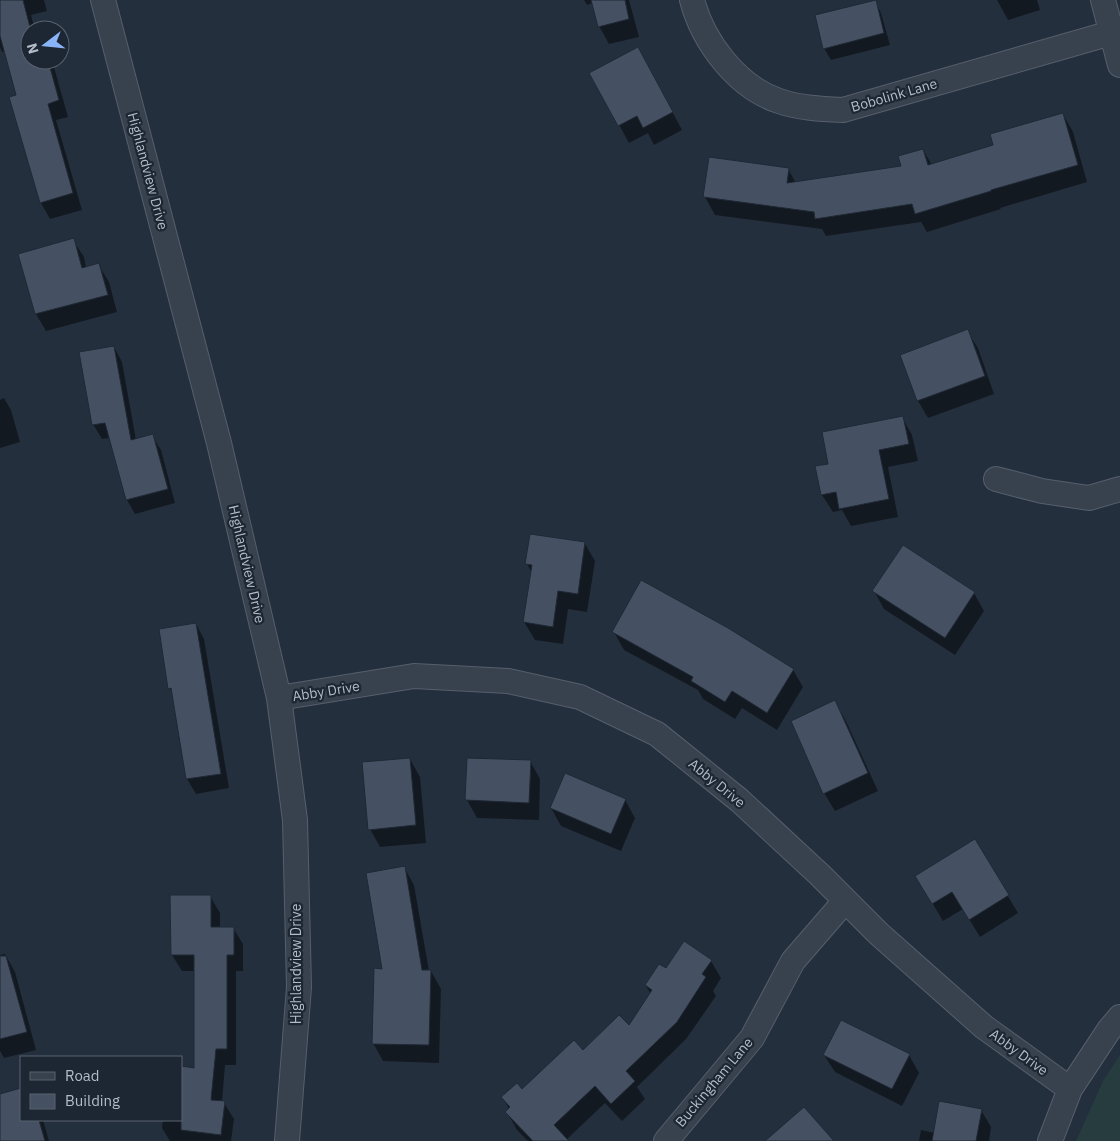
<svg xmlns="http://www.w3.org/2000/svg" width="1120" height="1141" font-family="'IBM Plex Sans',sans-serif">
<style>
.green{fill:#263c3f}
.shadow{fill:#0007}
.building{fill:#455162;stroke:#1f2835}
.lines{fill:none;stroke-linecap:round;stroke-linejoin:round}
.street-casing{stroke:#565f6c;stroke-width:26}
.street{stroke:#38414e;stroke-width:24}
.labels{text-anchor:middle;stroke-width:4.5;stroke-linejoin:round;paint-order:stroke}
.street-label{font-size:14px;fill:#b4bcc9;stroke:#1d2633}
</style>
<rect width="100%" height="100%" fill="#242f3e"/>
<path class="green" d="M 1120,1055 L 1120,1141 L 1076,1141 L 1103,1081 Z"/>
<path class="shadow" d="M 0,0 L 44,0 L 47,11 L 31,15 L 35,30 L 30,30 L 30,60 L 52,60 L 68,117 L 56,120 L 82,210 L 50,219 L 41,203 L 18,96 L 6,51 L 2,52 L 0,47 Z
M 584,0 L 629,0 L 639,37 L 609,44 L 599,26 L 593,3 L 587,5 Z
M 997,0 L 1037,0 L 1040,10 L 1008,20 Z
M 875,1 L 881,13 L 890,45 L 831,60 L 824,48 Z
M 648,66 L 682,130 L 654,145 L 648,133 L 629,143 L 591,73 Z
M 1063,114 L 1073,132 L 1087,182 L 1000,208 L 1001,209 L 927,232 L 921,222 L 826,236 L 822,229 L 715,215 L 705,197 L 788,169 L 796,183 L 902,167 L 923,150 L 932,165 L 994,146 Z
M 73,240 L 84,257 L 86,268 L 98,264 L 109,282 L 117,312 L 46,331 L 36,314 Z
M 967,331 L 978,348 L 994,394 L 928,418 L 918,401 L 901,355 Z
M 114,347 L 122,362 L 136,440 L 152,435 L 161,450 L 175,503 L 135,514 L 127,500 L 110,438 L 102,439 L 93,424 Z
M 4,398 L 11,410 L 20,442 L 0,448 L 0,400 Z
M 902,417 L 912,435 L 918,461 L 888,467 L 898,517 L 851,526 L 842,510 L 833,512 L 822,495 L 830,465 Z
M 585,544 L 595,561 L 587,612 L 568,609 L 563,644 L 535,640 L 524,622 L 532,573 L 527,564 Z
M 874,591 L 974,593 L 984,611 L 955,655 L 884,609 Z
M 196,624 L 204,639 L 229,788 L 196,794 L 187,779 L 173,694 L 170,688 Z
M 614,632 L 793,670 L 803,687 L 777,730 L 742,708 L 735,719 L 703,699 L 698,690 L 624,650 Z
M 834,702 L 845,719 L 878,791 L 835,811 L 824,793 Z
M 410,759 L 420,777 L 426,843 L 380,847 L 370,829 Z
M 468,759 L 530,761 L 540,779 L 539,820 L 477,818 L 467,800 Z
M 625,800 L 635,818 L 621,851 L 561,826 L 551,808 Z
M 975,841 L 1018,913 L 980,937 L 963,909 L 943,921 L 927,894 Z
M 404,867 L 414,885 L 429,971 L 431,971 L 441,989 L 439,1063 L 383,1061 L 373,1043 L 384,970 Z
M 210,896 L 220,913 L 220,928 L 233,928 L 243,944 L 243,971 L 236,971 L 236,1065 L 225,1065 L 222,1102 L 224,1103 L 234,1119 L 231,1141 L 170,1141 L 162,1128 L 163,1120 L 181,1120 L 195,1069 L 195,971 L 182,971 L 172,955 Z
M 5,954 L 15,972 L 36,1050 L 4,1058 L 0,1051 L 0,955 Z
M 711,961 L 721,978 L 713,991 L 716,996 L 686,1039 L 637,1087 L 645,1099 L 622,1121 L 605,1103 L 566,1140 L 568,1141 L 528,1141 L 517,1130 L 507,1112 L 509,1109 L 503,1098 L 522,1091 L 583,1051 L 629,1027 L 651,994 L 646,986 L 667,970 Z
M 824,1055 L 909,1055 L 919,1073 L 902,1106 L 835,1072 Z
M 21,1090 L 21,1120 L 43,1120 L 49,1141 L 0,1141 L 0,1096 Z
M 981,1110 L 991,1127 L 989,1141 L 919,1141 L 921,1130 L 935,1133 Z"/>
<path class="building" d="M 0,0 L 23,0 L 30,27 L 30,60 L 48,60 L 59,100 L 48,104 L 73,193 L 40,203 L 9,97 L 16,95 L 0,36 Z
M 591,0 L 625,0 L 629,19 L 598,27 Z
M 876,0 L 884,33 L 823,49 L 815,15 Z
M 638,47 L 673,112 L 643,128 L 637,116 L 618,126 L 589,73 Z
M 1063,113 L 1078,165 L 991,190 L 991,191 L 915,214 L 912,204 L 815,219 L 814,212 L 703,197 L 709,157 L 789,168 L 787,183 L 901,166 L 898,156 L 923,149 L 928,165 L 993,145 L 990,134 Z
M 74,238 L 82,268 L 99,263 L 108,295 L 35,314 L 18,254 Z
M 968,329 L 985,376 L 917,401 L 900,355 Z
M 114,346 L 131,440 L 153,434 L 168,489 L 126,500 L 105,423 L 92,425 L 79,352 Z
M 903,416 L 909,444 L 879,450 L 889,499 L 839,509 L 836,492 L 821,495 L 815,466 L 828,464 L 822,432 Z
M 530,534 L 585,542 L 578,594 L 558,591 L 553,627 L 523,622 L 532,565 L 525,564 Z
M 903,545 L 975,592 L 945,638 L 872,591 Z
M 641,580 L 728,628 L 794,669 L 767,713 L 732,691 L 725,702 L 691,681 L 693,677 L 612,632 Z
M 196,623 L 221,774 L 186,779 L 171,688 L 168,689 L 159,629 Z
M 835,700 L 868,773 L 823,794 L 791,721 Z
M 410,758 L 416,825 L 368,830 L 362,762 Z
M 467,758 L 531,760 L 529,803 L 465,800 Z
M 565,773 L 626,799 L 611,834 L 550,808 Z
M 975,839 L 1009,895 L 969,920 L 952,892 L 932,904 L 915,876 Z
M 405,866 L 422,970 L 431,970 L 429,1045 L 372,1044 L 374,968 L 382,969 L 366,873 Z
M 170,895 L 211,895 L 211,927 L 234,927 L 234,955 L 227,955 L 227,1049 L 216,1049 L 211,1100 L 225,1101 L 221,1135 L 181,1130 L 181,1066 L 194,1068 L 194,955 L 171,955 Z
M 684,941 L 712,960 L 702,974 L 706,977 L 677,1022 L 626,1071 L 635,1081 L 611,1104 L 595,1086 L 554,1125 L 569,1141 L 533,1141 L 505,1112 L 510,1107 L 501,1097 L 517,1083 L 522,1089 L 574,1040 L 583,1050 L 619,1015 L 629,1025 L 652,990 L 645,985 L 659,964 L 666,968 Z
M 0,956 L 6,956 L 27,1032 L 0,1039 Z
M 841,1020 L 910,1054 L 892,1089 L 823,1055 Z
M 21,1088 L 21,1120 L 39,1120 L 45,1141 L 0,1141 L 0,1094 Z
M 939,1101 L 982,1109 L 976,1141 L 932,1141 Z
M 804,1107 L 834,1141 L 765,1141 Z"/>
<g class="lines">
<g class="street-casing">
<path id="street" d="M 103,0 L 219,443 L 279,698 L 295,820 L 299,987 L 287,1141
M 692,0 C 703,42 737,87 779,101 C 799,108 821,109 843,110 L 1111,33
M 1103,0 L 1120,65
M 996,479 L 1042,491 L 1089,498 L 1120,489
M 279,698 L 414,676 L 508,681 L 580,697 L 657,734 L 739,800 L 820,875 L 879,934 L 984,1027 L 1070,1089
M 666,1141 L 752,1038 L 793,961 L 845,901
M 1050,1141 L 1070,1089 L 1109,1030 L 1120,1017"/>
</g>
<use href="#street" class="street"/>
</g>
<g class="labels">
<g class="street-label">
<text transform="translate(894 95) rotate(-16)" y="5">Bobolink Lane</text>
<text transform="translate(148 171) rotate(75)" y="5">Highlandview Drive</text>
<text transform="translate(247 564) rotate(77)" y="5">Highlandview Drive</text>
<text transform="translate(326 691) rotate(-9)" y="5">Abby Drive</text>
<text transform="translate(717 783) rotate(39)" y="5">Abby Drive</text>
<text transform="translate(296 964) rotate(-90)" y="5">Highlandview Drive</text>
<text transform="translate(1019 1052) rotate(36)" y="5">Abby Drive</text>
<text transform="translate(714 1082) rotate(-50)" y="5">Buckingham Lane</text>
</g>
</g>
<rect x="20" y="1056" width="162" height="65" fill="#1d2633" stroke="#59626f"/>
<rect x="30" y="1072" width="25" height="8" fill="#38414e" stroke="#59626f"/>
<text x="65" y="1081" font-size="15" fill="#b4bcc9">Road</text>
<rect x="30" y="1094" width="25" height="15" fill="#455162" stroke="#59626f"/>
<text x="65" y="1106" font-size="15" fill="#b4bcc9">Building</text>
<g transform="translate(45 45) rotate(254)"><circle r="24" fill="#1d2633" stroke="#59626f"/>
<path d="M0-4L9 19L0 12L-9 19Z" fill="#8ab4f8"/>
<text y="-8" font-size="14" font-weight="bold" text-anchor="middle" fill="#b4bcc9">N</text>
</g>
</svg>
